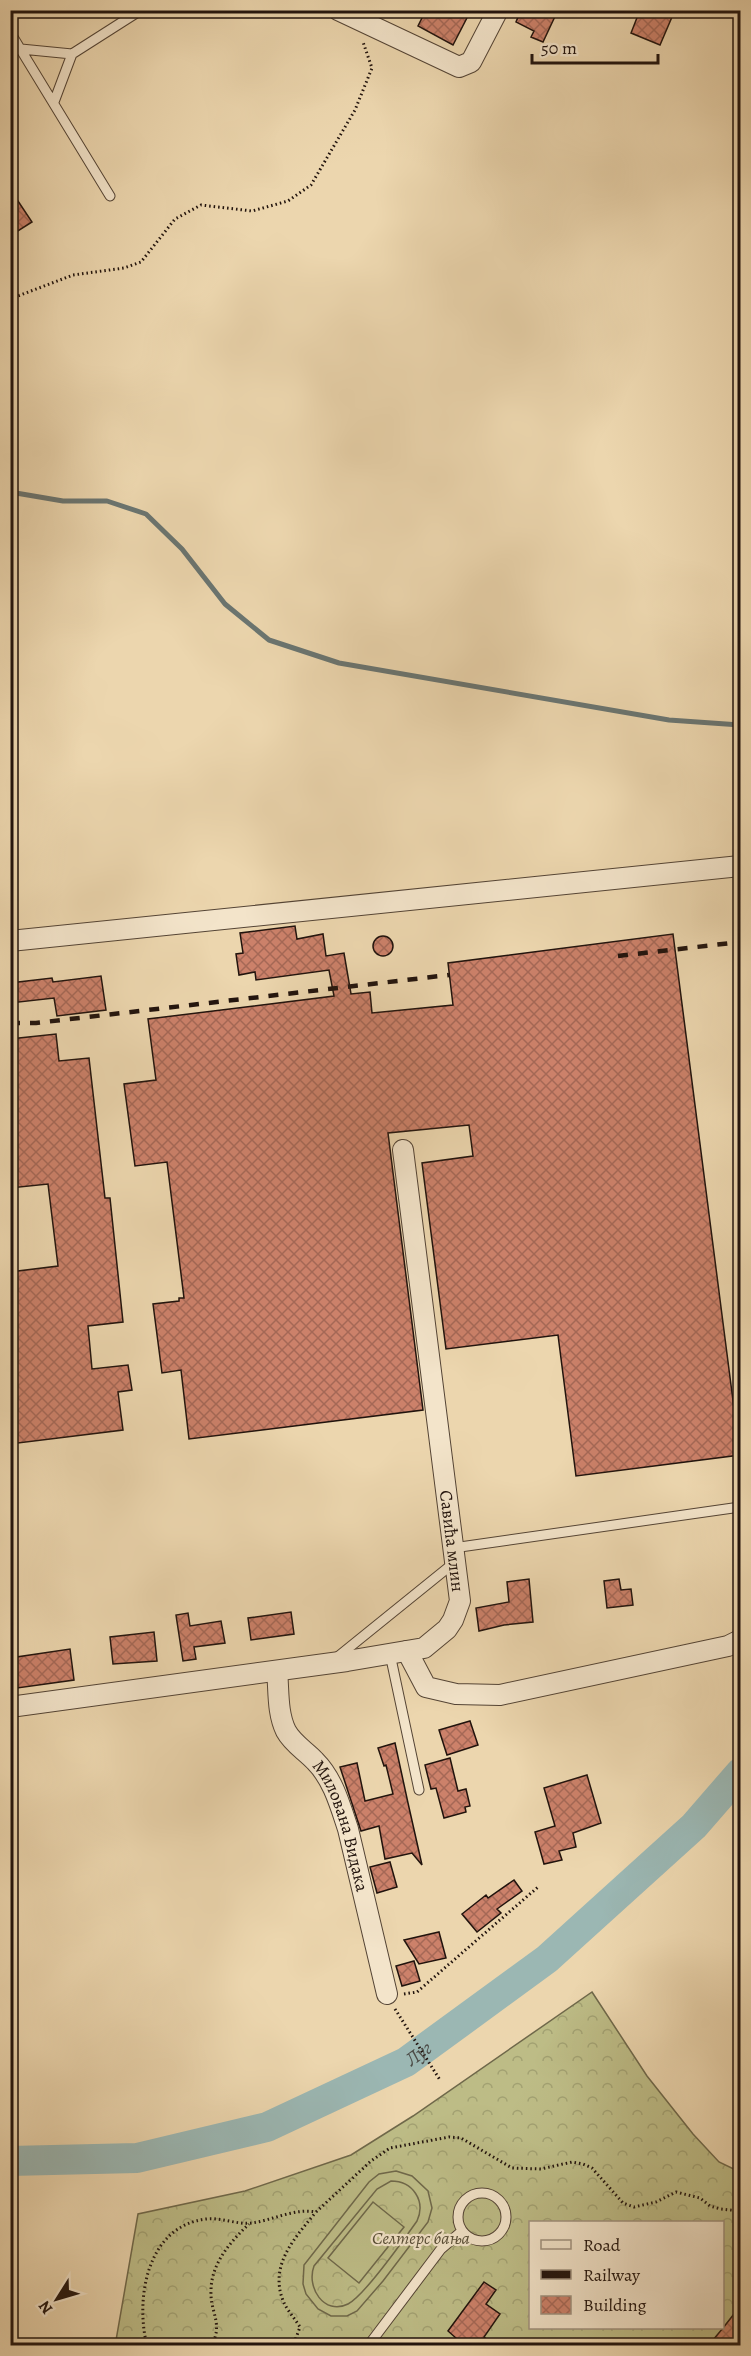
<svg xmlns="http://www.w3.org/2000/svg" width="751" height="2356" font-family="Alegreya,serif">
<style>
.forest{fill:url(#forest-crowns);stroke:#6f684a;stroke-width:1.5;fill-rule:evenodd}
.pitch{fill:#bdbc86;stroke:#6f684a;stroke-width:1.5;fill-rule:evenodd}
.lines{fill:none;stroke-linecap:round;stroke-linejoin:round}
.stream{stroke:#6a7571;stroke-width:5}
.river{stroke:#9bb7b3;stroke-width:30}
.building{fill:url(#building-cross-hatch);stroke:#21130d;stroke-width:1.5}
.service-casing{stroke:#544435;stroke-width:11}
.minor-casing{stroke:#544435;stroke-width:22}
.path{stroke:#21130d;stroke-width:3;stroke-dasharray:1.5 3;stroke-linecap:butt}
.service{stroke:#f3e4ca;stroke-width:9}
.minor{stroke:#f3e4ca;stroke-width:20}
.rail{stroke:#21130d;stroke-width:4.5;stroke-dasharray:10 10;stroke-linecap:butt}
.labels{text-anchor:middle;stroke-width:4.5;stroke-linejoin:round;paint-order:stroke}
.street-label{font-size:18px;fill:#21130d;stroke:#f3e4ca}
.park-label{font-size:18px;font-style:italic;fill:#584e37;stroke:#f3e4ca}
.water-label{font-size:20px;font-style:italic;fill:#4c4c47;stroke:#f3e4ca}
</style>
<defs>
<pattern id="forest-crowns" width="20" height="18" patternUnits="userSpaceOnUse" patternTransform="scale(1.5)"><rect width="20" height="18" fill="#bdbc86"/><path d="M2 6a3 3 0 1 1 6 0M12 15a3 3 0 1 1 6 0" fill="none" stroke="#a2a172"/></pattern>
<pattern id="building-cross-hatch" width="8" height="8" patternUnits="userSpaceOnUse" patternTransform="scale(1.5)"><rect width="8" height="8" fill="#cc816a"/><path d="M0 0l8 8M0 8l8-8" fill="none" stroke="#a56856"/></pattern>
</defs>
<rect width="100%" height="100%" fill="#ecd6ae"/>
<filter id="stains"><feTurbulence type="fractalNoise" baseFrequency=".00333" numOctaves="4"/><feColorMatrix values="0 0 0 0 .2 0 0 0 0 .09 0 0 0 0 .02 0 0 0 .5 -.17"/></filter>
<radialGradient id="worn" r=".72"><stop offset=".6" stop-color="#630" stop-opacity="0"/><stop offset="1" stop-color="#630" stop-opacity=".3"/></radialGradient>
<path class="forest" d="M 592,1992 L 647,2076 L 693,2134 L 719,2162 L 740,2172 L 740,2345 L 115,2346 L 138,2214 L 245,2191 L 351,2155 L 413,2116 ZM 530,2222 L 722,2222 L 722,2328 L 530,2328 Z"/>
<path class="pitch" d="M 396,2171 L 412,2176 L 428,2191 L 432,2208 L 428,2222 L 383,2281 L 357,2311 L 347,2316 L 331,2316 L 318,2309 L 306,2294 L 303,2284 L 304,2265 L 369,2182 L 379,2174 ZM 391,2181 C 413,2181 426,2201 417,2221 C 405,2238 364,2296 348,2304 C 324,2316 306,2287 314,2266 L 377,2189 Z
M 373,2202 L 404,2227 L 359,2283 L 328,2258 Z"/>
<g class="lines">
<path class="stream" d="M 10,492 L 63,501 L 107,501 L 146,514 L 182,549 L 225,604 L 269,640 L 339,663 L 669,720 L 740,725"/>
<path class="river" id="s1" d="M 10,2161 L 137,2158 L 267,2127 L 406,2062 L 547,1959 L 694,1826 L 740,1773"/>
</g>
<path class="building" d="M 426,10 L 471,10 L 453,45 L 418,26 Z
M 521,10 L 558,10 L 543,42 L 531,37 L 534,31 L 516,22 Z
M 640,10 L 675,10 L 660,45 L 631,33 Z
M 10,189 L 32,222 L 10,236 Z
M 295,926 L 297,939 L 323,934 L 326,956 L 344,953 L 351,994 L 370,992 L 372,1013 L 453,1005 L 448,963 L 673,934 L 740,1455 L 576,1476 L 558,1335 L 446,1349 L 422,1163 L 473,1156 L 469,1125 L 388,1133 L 423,1410 L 189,1439 L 181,1370 L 162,1373 L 153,1304 L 179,1301 L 179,1298 L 184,1298 L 167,1162 L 135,1166 L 124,1084 L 156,1080 L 148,1019 L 334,996 L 329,970 L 256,980 L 255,972 L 239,975 L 236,954 L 243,953 L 240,933 Z
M373 946a10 10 0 1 1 20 0a10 10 0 1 1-20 0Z
M 101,976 L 106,1010 L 57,1016 L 54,998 L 10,1003 L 10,983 L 52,978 L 53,982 Z
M 56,1034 L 59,1061 L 89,1058 L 105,1198 L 110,1198 L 123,1322 L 88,1326 L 92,1369 L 128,1365 L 132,1390 L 118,1392 L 123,1430 L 10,1444 L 10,1272 L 58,1266 L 48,1184 L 10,1188 L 10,1039 Z
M 529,1579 L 533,1622 L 504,1625 L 479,1631 L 476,1608 L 509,1602 L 507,1582 Z
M 619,1579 L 621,1590 L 631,1589 L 633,1605 L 607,1608 L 604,1581 Z
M 291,1612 L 294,1634 L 251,1640 L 248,1618 Z
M 188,1613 L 190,1626 L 221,1621 L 225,1643 L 194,1647 L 196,1659 L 183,1661 L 176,1615 Z
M 154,1632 L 157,1661 L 113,1664 L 110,1637 Z
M 70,1649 L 74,1680 L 10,1689 L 10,1658 Z
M 470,1721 L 478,1745 L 447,1755 L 439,1730 Z
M 395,1743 L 408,1803 L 422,1865 L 412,1853 L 385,1859 L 379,1826 L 361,1831 L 340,1767 L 357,1763 L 365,1801 L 393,1794 L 386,1765 L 384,1766 L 378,1748 Z
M 450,1758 L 458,1791 L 466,1789 L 470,1806 L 465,1807 L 466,1812 L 444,1818 L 436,1788 L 431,1789 L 425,1765 Z
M 587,1775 L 601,1823 L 573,1833 L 576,1847 L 559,1851 L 562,1860 L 544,1864 L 535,1832 L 555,1826 L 544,1788 Z
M 390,1862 L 397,1887 L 377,1893 L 370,1867 Z
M 514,1880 L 522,1891 L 497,1909 L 501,1913 L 477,1932 L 462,1914 L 486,1895 L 488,1898 Z
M 439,1932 L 446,1958 L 419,1964 L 404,1940 Z
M 414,1961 L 420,1981 L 402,1986 L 396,1966 Z
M 484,2282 L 496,2290 L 486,2304 L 500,2314 L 484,2337 L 495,2346 L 465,2346 L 448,2331 Z
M 741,2305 L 741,2346 L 708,2346 L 723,2328 Z"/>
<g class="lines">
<g class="service-casing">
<path id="service" d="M 10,32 L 110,196
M 21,49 L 72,54 L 141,10
M 54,102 L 72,54
M 453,1548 L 740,1507
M 390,1654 L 419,1790
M 335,1659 L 455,1562
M458 2217a24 24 0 1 1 48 0a24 24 0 1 1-48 0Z
M 368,2346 L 441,2249 L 462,2231"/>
</g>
<g class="minor-casing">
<g id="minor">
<path d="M 338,10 L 459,67 L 471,62 L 498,10"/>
<path d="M 10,941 L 740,866"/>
<path d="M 407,1651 L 426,1687 L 456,1694 L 500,1695 L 728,1646 L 740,1640"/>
<path id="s2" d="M 277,1671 C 279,1690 277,1713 286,1731 C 293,1744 306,1751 315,1761 C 333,1779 340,1805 348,1829 L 387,1994"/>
<path d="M 10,1707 L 347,1661 L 424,1648 L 447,1629 L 453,1620 L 460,1601 L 403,1150"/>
</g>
</g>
<path class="path" d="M 10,299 L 73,275 L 124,268 L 141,262 L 175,219 L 201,205 L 252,211 L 288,201 L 311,185 L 355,110 L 372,68 L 363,42
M 404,1994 L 417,1992 L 538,1887
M 395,2009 L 440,2080
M 147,2346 C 135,2298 147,2226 206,2219 C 221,2217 237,2225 252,2223 C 273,2220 295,2208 316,2212 L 371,2161 L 390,2148 L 449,2137 L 461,2138 L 512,2168 L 541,2169 L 572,2162 L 583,2164 L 592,2168 L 623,2203 L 634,2207 L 656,2202 L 676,2192 L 700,2198 L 710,2206 L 721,2209 L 740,2211
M 211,2346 C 224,2324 210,2313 211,2291 C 211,2264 230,2242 249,2224
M 290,2346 L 296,2338 L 300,2327 C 295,2319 288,2311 284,2303 C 268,2266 294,2239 316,2212"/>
<use href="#service" class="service"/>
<use href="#minor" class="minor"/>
<path class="rail" d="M 618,956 L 740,942
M 10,1023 L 36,1023 L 449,975"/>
</g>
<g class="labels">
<g class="street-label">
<text transform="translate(452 1541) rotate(83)" y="6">Савића млин</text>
<text dy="6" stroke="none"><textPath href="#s2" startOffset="174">Милована Видака</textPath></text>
</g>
<g class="park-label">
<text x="421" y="2244">Селтерс бања</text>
</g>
<g class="water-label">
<text dy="7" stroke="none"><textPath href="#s1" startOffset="429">Луг</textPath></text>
</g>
</g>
<rect width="751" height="2356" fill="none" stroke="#ecd6ae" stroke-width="36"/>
<rect x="12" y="12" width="727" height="2332" fill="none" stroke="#21130d" stroke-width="3"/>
<rect x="18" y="18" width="715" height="2320" fill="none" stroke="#21130d" stroke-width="1.5"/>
<rect x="529" y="2221" width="195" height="108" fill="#f3e4ca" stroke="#9f907e" stroke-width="1.5"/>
<rect x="541" y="2240" width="30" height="9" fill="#f3e4ca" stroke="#9f907e" stroke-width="1.5"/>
<text x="583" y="2251" font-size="18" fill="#21130d">Road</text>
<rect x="541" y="2270" width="30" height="9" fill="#21130d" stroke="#9f907e" stroke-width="1.5"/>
<text x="583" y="2281" font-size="18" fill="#21130d">Railway</text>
<rect x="541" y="2296" width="30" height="18" fill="url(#building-cross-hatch)" stroke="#9f907e" stroke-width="1.5"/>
<text x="583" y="2311" font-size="18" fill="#21130d">Building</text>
<g transform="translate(57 2299) rotate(233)" stroke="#f3e4ca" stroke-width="4.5" paint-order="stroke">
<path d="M0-4.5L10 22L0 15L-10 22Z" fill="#21130d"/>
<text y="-9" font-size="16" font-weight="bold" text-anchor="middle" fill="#21130d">N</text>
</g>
<path d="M532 54v9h126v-9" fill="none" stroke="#21130d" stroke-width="3"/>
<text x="541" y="54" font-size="18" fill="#21130d" stroke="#f3e4ca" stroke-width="4.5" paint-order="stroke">50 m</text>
<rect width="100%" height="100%" filter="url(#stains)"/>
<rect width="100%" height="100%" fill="url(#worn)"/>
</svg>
